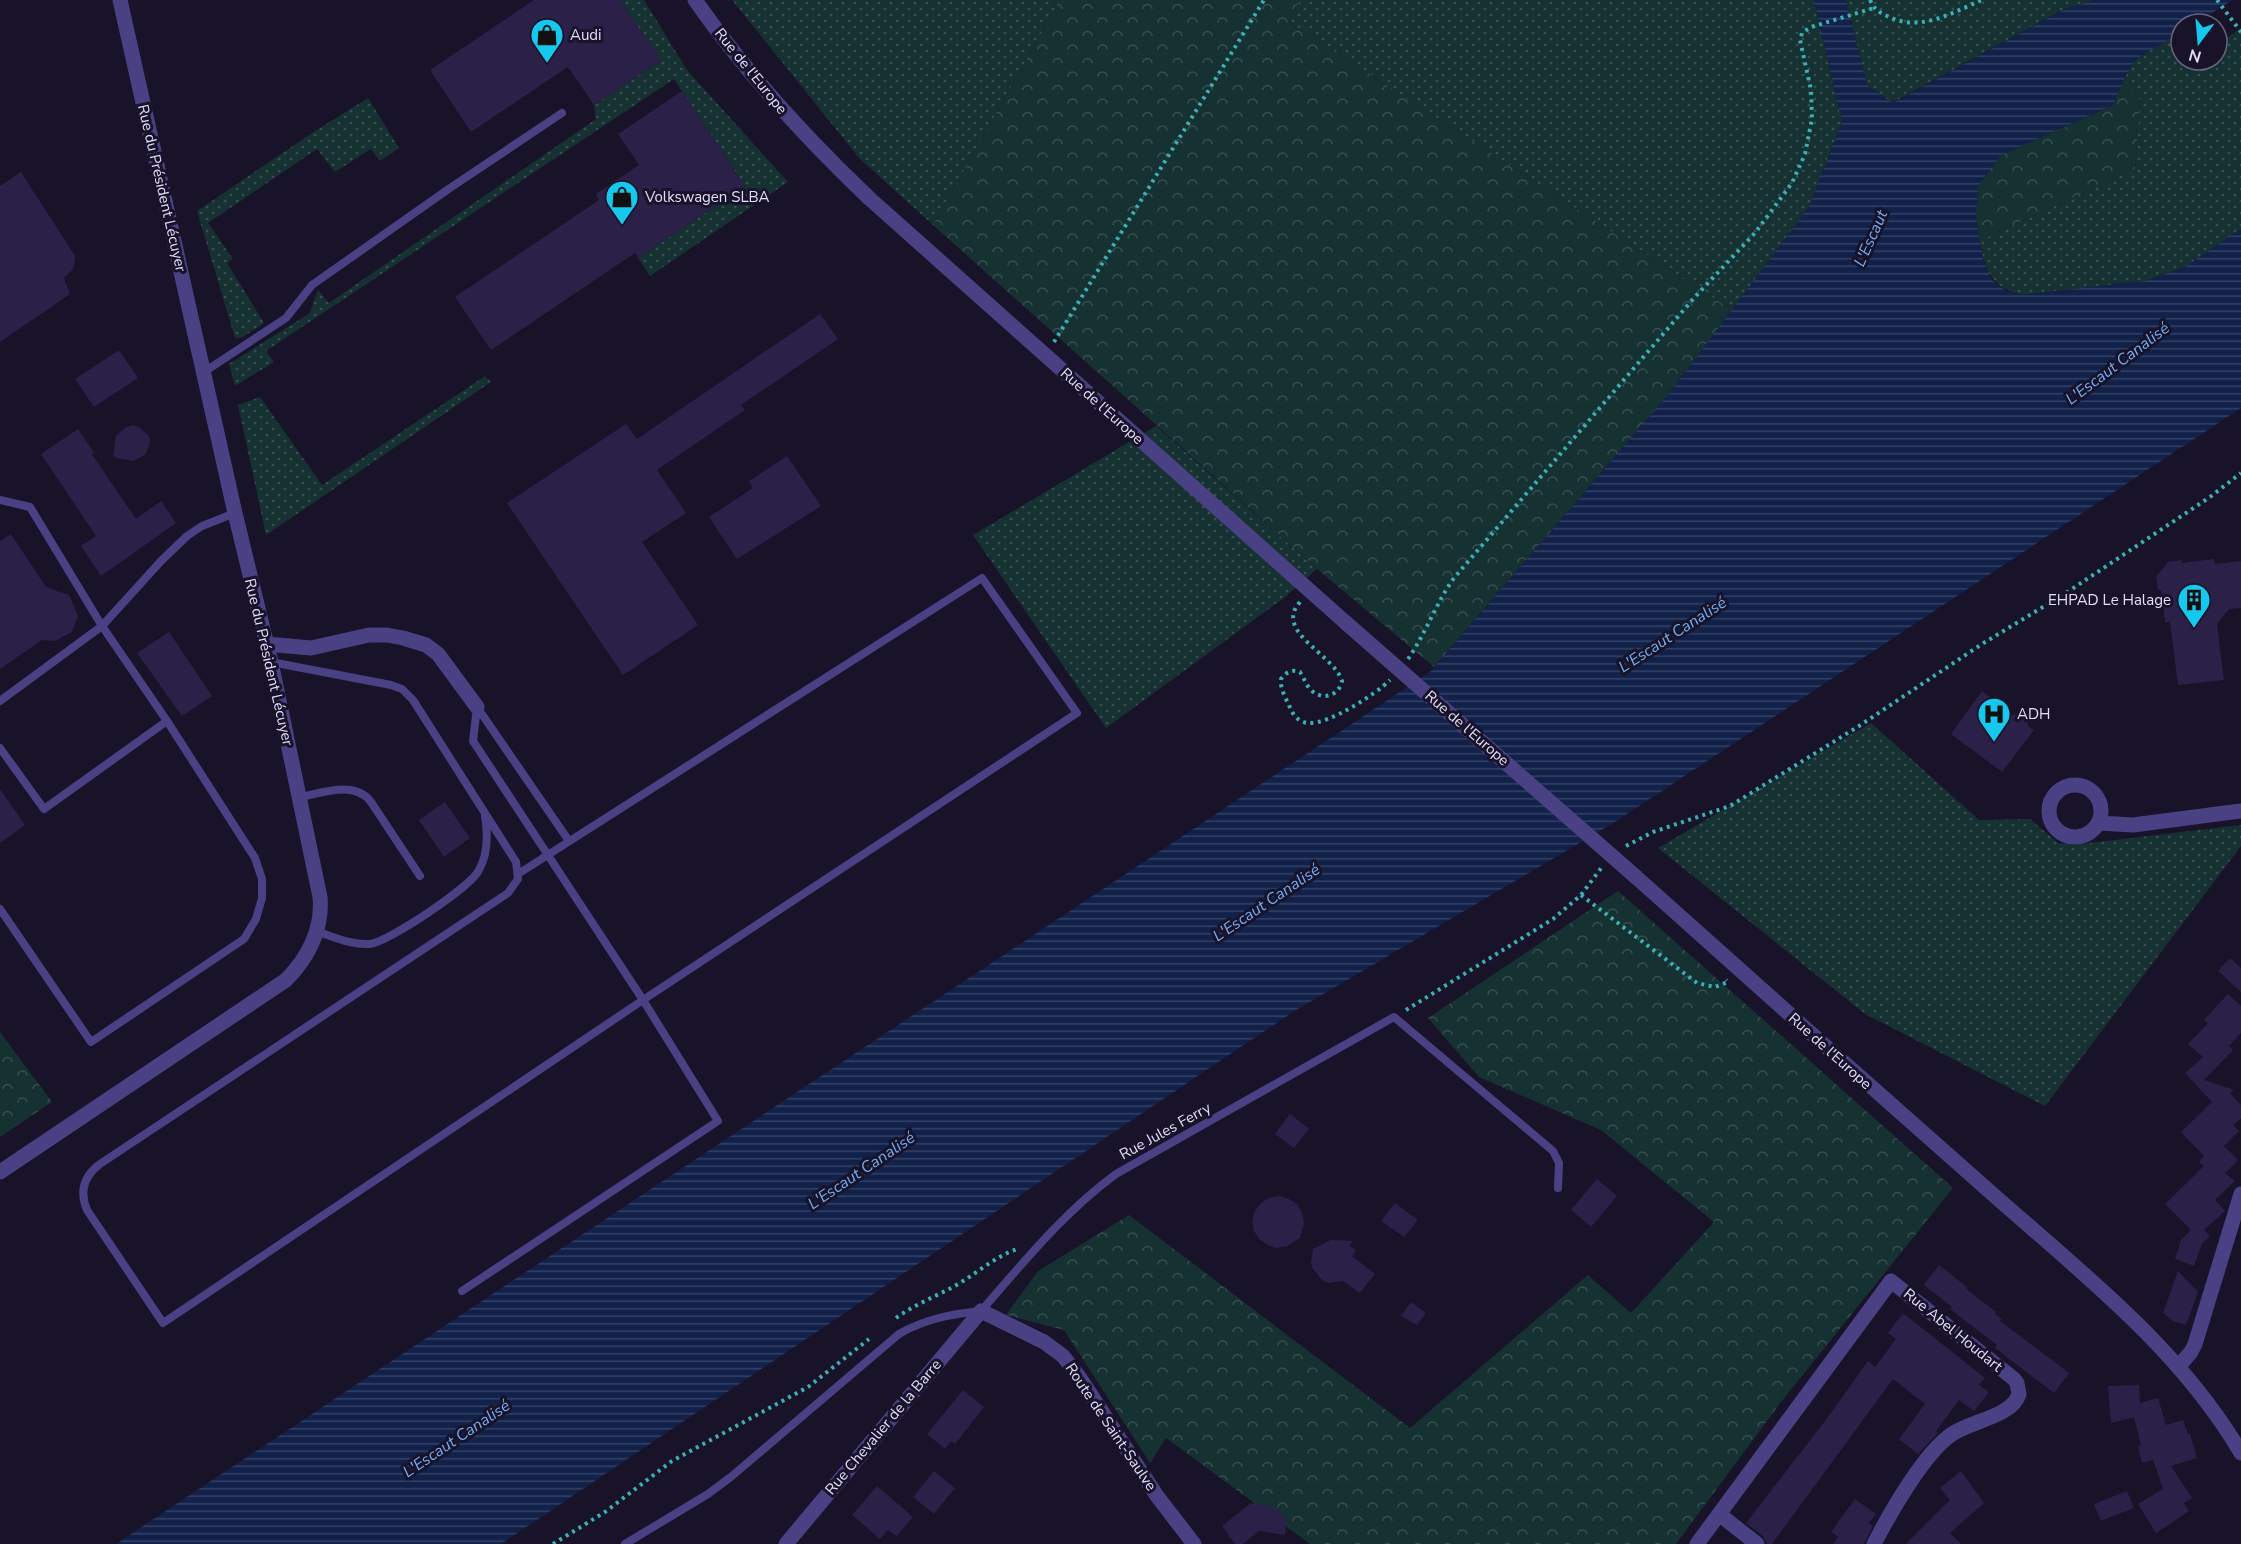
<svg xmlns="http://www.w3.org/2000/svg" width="2241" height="1544" font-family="'Nunito Sans',sans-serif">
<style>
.grass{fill:url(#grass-dots)}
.forest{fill:url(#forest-crowns)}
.water{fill:url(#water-rules)}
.building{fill:#2b2048}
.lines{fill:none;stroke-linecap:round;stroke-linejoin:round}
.path{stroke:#3ab1b4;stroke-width:4;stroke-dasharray:3 4.5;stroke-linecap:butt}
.service{stroke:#494184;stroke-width:8}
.minor{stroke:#494184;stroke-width:15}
.tertiary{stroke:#494184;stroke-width:15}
.tertiary-bridge{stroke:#494184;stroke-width:15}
.labels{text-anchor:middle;stroke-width:6;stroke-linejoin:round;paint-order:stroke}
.poi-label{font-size:15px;fill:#e3ddfd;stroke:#181329;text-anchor:start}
.street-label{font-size:15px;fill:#e3ddfd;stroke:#181329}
.water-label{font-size:16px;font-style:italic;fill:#72aef5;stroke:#181329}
</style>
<defs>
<pattern id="grass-dots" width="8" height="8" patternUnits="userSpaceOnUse" patternTransform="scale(1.5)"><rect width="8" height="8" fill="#163132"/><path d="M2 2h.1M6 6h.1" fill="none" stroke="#384e51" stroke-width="1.8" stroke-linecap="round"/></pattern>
<pattern id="forest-crowns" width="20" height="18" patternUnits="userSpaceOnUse" patternTransform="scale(1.5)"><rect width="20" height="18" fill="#163132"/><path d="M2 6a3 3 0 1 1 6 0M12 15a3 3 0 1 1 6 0" fill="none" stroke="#384e51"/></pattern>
<pattern id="water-rules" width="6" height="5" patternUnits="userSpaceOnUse" patternTransform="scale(1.5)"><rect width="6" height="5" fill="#112149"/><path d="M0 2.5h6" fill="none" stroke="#344164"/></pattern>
</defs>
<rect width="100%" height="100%" fill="#181329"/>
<path class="grass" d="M 620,0 L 644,0 L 687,70 L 788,182 L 650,276 L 638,258 L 745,186 L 674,79 L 266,351 L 274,362 L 235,386 L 229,364 L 310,313 L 318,290 L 329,303 L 596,119 L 594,105 L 660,61 Z
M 732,0 L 1060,0 L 933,225 L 860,159 Z
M 1300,0 L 1814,0 L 1842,122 L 1809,207 L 1732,310 L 1288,21 Z
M 1846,0 L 2094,0 L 2062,10 L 1892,103 L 1867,85 Z
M 2241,28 L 2241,229 L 2185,267 L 2144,281 L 2022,295 C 1990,287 1986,271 1979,241 L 2135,169 L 2140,100 L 2125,77 L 2135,60 L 2181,32 L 2181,60 L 2217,60 L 2217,44 Z
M 368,98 L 399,148 L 380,161 L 371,149 L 335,172 L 317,149 L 208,223 L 233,259 L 227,263 L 264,323 L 243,337 L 235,338 L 197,211 L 315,131 Z
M 485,376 L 491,382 L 266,535 L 238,405 L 260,397 L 322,485 Z
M 1156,426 L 1317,569 L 1285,597 L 1106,728 L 973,535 Z
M 1871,723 L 1979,820 L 2030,819 L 2058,843 L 2081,844 L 2241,825 L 2241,846 L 2045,1106 L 1865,1014 L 1658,848 Z"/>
<path class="forest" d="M 1060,0 L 1300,0 L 1288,21 L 1732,310 L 1668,395 L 1434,667 L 1317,569 L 933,225 Z
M 2125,77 L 2140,100 L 2135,169 L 1979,241 L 1976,219 L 1978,186 L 2001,155 L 2113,105 Z
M 1618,891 L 1953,1188 L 1781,1402 L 1676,1544 L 1310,1544 L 1166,1438 L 1150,1463 L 1064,1330 L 1006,1315 L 1038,1271 L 1129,1215 L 1410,1428 L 1588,1275 L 1631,1313 L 1714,1222 L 1601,1130 L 1479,1077 L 1428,1018 Z
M 0,1032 L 52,1102 L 0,1137 Z"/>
<path class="water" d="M 1814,0 L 1846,0 L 1867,85 L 1893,103 L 2063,10 L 2094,0 L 2233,0 L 2194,24 L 2181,24 L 2181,32 L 2135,60 L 2125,77 L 2113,105 L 2001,155 L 1978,186 L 1976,219 L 1984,263 L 1992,280 L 2006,291 L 2022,295 L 2144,281 L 2185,267 L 2241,229 L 2241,408 L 1615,822 L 1293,1012 L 501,1544 L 116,1544 L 1430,672 L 1668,395 L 1809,207 L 1842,122 Z"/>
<path class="building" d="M 534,0 L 620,0 L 661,60 L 594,105 L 568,67 L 471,132 L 430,70 Z
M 682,91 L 745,186 L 638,258 L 635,253 L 491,350 L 455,297 L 599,200 L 596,194 L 639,165 L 618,134 Z
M 21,172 L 75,256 L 75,260 L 73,269 L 64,278 L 70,294 L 0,342 L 0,186 Z
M 820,314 L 838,339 L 741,405 L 745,410 L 657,470 L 686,513 L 642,542 L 698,625 L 623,675 L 507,503 L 626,424 L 637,439 Z
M 119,350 L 138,378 L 94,407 L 75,379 Z
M 133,425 L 139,427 L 149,436 L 150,443 L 145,455 L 133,461 L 113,457 L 116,436 L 126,427 Z
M 78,429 L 95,454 L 91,453 L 136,519 L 161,501 L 176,523 L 101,576 L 81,546 L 96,536 L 41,454 Z
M 787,456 L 821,506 L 737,559 L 709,517 L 753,488 L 749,481 Z
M 11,534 L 46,587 L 69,595 L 78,616 L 72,632 L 55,641 L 42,640 L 0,669 L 0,541 Z
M 2214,559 L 2215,564 L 2241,561 L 2241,608 L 2229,609 L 2217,624 L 2224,680 L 2178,685 L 2170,622 L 2165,622 L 2161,590 L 2158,590 L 2156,577 L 2168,562 L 2182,560 L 2182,563 Z
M 169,632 L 212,696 L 182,716 L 137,653 Z
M 1982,691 L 1997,703 L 1986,719 L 2026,713 L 2028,726 L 2034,730 L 2002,772 L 1951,734 Z
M 0,789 L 25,825 L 0,843 Z
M 445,802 L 470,838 L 444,857 L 419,820 Z
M 2230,958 L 2241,968 L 2241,992 L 2218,971 Z
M 2228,994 L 2241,1006 L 2241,1033 L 2229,1046 L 2233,1050 L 2204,1080 L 2234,1090 L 2230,1093 L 2241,1105 L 2241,1118 L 2233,1125 L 2239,1131 L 2224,1146 L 2238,1160 L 2225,1173 L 2235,1181 L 2215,1200 L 2225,1211 L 2204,1230 L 2210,1236 L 2202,1244 L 2194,1266 L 2175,1259 L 2181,1240 L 2191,1230 L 2165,1204 L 2204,1166 L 2199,1162 L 2204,1156 L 2181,1132 L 2212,1102 L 2185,1073 L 2203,1057 L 2188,1044 L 2208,1023 L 2204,1020 Z
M 1290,1114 L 1309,1129 L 1294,1148 L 1275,1134 Z
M 1597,1179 L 1617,1196 L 1591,1227 L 1571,1210 Z
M 1279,1196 L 1289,1199 L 1297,1204 L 1302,1213 L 1304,1223 L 1300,1238 L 1287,1246 L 1277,1248 L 1268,1245 L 1259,1239 L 1254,1231 L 1252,1221 L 1255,1211 L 1261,1203 L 1269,1198 Z
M 1395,1203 L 1418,1220 L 1404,1237 L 1381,1221 Z
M 1331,1240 L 1353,1241 L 1349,1246 L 1356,1250 L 1352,1256 L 1375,1274 L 1360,1293 L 1343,1281 L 1328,1283 L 1322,1280 L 1313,1269 L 1311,1263 L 1313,1249 Z
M 1939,1265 L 1967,1287 L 1966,1289 L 1996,1312 L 1995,1314 L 2002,1319 L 2000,1321 L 2069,1373 L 2054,1393 L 1995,1348 L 1997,1345 L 1950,1309 L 1952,1307 L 1924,1285 Z
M 2178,1271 L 2198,1292 L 2186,1325 L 2173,1321 L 2163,1313 Z
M 1411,1302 L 1426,1313 L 1417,1325 L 1401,1316 Z
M 1903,1313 L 1985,1378 L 1979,1385 L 1989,1392 L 1974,1411 L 1959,1400 L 1936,1431 L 1938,1433 L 1918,1454 L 1899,1439 L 1925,1404 L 1893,1379 L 1772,1544 L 1767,1544 L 1763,1536 L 1746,1523 L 1828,1417 L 1868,1361 L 1875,1367 L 1896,1339 L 1888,1333 Z
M 2139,1385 L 2140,1403 L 2158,1398 L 2166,1425 L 2183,1420 L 2188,1434 L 2190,1434 L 2197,1458 L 2171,1466 L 2192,1498 L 2184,1503 L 2189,1511 L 2156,1533 L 2138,1504 L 2163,1489 L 2153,1460 L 2142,1463 L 2138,1446 L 2141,1445 L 2134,1417 L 2111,1423 L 2108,1386 Z
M 963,1390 L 984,1407 L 955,1444 L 951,1441 L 945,1449 L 927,1434 Z
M 934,1471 L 955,1488 L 934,1514 L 913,1497 Z
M 1961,1471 L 1984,1503 L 1950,1533 L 1961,1544 L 1906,1544 L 1950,1500 L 1940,1488 Z
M 877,1486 L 913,1517 L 897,1536 L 888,1530 L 880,1539 L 852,1515 Z
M 2127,1491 L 2134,1508 L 2101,1521 L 2094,1504 Z
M 1855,1499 L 1876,1514 L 1869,1523 L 1873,1526 L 1864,1544 L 1833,1544 L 1838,1537 L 1831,1532 Z
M 1251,1503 L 1276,1508 L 1287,1520 L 1285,1535 L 1259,1531 L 1243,1544 L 1235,1544 L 1222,1526 Z"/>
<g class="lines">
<path class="path" d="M 1870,0 C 1874,9 1878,12 1887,16 C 1920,33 1951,13 1982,0
M 2217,0 L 2241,32
M 1054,342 L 1264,0
M 1300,602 C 1273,632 1334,654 1342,681 C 1339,696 1322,701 1311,690 C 1306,685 1304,678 1300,672 C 1292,669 1286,672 1281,679 C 1280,688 1285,697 1289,705 C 1292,714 1298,722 1308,723 C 1328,725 1376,694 1390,680
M 1408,659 C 1426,633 1436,603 1454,578 L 1694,298 L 1755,233 L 1792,183 L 1805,154 L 1812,119 L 1811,90 L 1800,40 L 1802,33 L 1811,27 L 1874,8
M 1626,846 L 1653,832 L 1730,806 L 1859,726 L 1982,644 L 2066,593 L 2210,497 L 2241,473
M 1581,895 L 1697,983 L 1715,987 L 1728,982 L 1726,980
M 1406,1010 L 1553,919 L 1581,895 L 1602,867
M 896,1318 C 914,1305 934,1297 953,1287 C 975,1275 994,1257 1017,1249
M 553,1544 L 605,1512 L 672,1461 L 808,1387 L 869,1339"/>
<path class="service" d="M 204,372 L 286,318 L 312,285 L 450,188 L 562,113
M 0,500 L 30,507 L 102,626 L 167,721 L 255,858 L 262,879 L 262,898 L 256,919 L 244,939 L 91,1042 L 0,909
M 271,662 L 391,685 L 402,689 L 413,700 L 516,862 L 518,879 L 508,893 L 100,1164 C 84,1176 79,1191 87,1210 L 163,1323 L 643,1000 L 1077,713 L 982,578 L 518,874
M 0,701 L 102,626 L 161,561 L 187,536 L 202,526 L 235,513
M 477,707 L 569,841
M 0,748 L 44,809 L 167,721
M 300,797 C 322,793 355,780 371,802 L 420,876
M 316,931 C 334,937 351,945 370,944 C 388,942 471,887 479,870 C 488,854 488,834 485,816
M 462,1291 L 718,1121 L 643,1000 L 473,741 L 477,707
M 625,1544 L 708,1494 L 732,1476 L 899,1334 C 925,1319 951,1314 981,1311 C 1023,1263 1064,1212 1116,1174 L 1394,1017 L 1553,1151 L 1559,1163 L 1558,1188"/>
<path class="minor" d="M 266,644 L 311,648 L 369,635 L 387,635 L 403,638 L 426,645 L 438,654 L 477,707
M2049 811a26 26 0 1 1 52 0a26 26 0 1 1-52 0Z
M 2099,823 L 2133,825 L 2241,811
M 0,1172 L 286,980 C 308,958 323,929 320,897 L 271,662 L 235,513 L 120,0
M 2178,1367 L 2191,1352 L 2195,1344 L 2241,1194
M 1719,1514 L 1757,1544
M 786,1544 L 981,1311 L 1044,1342 L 1063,1356 L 1080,1378 L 1157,1496 L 1194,1544
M 1697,1544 L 1891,1281 L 2014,1379 L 2017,1383 L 2019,1394 C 2013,1416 1971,1421 1952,1434 C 1924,1453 1890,1513 1874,1544"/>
<path class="tertiary" d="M 695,0 C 746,73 806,138 870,199 L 1345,622
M 1636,877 C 1753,982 1870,1086 1988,1190 C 2078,1270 2179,1347 2241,1453"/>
<path class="tertiary-bridge" d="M 1345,622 L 1636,877"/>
</g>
<defs>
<g id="shop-pin" transform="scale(1.725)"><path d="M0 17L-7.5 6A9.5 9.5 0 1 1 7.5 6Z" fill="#17c8ee" stroke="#181329"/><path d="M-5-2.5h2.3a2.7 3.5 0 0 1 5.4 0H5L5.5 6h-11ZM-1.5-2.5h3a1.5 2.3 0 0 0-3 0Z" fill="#111"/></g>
<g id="building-pin" transform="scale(1.725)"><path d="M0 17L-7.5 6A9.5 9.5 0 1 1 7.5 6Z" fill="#17c8ee" stroke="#181329"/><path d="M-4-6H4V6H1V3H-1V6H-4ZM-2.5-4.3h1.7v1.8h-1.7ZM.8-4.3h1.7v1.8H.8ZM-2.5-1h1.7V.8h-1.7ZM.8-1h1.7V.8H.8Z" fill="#111"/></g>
<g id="hospital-pin" transform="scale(1.725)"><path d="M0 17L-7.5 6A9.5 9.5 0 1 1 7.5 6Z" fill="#17c8ee" stroke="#181329"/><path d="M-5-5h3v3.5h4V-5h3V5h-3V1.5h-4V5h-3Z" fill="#111"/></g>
</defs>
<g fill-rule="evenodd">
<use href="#shop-pin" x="547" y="35"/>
<use href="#shop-pin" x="622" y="197"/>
<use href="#building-pin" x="2194" y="600"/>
<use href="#hospital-pin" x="1994" y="714"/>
</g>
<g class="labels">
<g class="poi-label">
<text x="570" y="40">Audi</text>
<text x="645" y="202">Volkswagen SLBA</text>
<text x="2171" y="605" text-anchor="end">EHPAD Le Halage</text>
<text x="2017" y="719">ADH</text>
</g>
<g class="street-label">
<text transform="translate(751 71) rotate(51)" y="5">Rue de l'Europe</text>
<text transform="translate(162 188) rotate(77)" y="5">Rue du Président Lécuyer</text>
<text transform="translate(1102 406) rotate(42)" y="5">Rue de l'Europe</text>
<text transform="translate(269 662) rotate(77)" y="5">Rue du Président Lécuyer</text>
<text transform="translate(1467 728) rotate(41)" y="5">Rue de l'Europe</text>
<text transform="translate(1830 1051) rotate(42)" y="5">Rue de l'Europe</text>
<text transform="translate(1165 1131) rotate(-29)" y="5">Rue Jules Ferry</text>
<text transform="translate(1953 1330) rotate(39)" y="5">Rue Abel Houdart</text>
<text transform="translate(883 1427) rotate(-50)" y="5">Rue Chevalier de la Barre</text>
<text transform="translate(1111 1427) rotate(56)" y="5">Route de Saint-Saulve</text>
</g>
<g class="water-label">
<text transform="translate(1870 238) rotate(-66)" y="6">L'Escaut</text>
<text transform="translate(2117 363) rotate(-37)" y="6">L'Escaut Canalisé</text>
<text transform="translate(1672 634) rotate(-33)" y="6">L'Escaut Canalisé</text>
<text transform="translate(1266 902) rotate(-34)" y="6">L'Escaut Canalisé</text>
<text transform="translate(861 1170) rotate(-34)" y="6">L'Escaut Canalisé</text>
<text transform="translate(456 1438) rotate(-34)" y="6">L'Escaut Canalisé</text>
</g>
</g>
<g transform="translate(2199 42) rotate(196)"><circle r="28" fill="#181329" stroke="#69647e" stroke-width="1.5"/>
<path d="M0-4.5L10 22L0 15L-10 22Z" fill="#17c8ee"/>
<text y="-9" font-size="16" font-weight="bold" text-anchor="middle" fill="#e3ddfd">N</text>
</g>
</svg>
